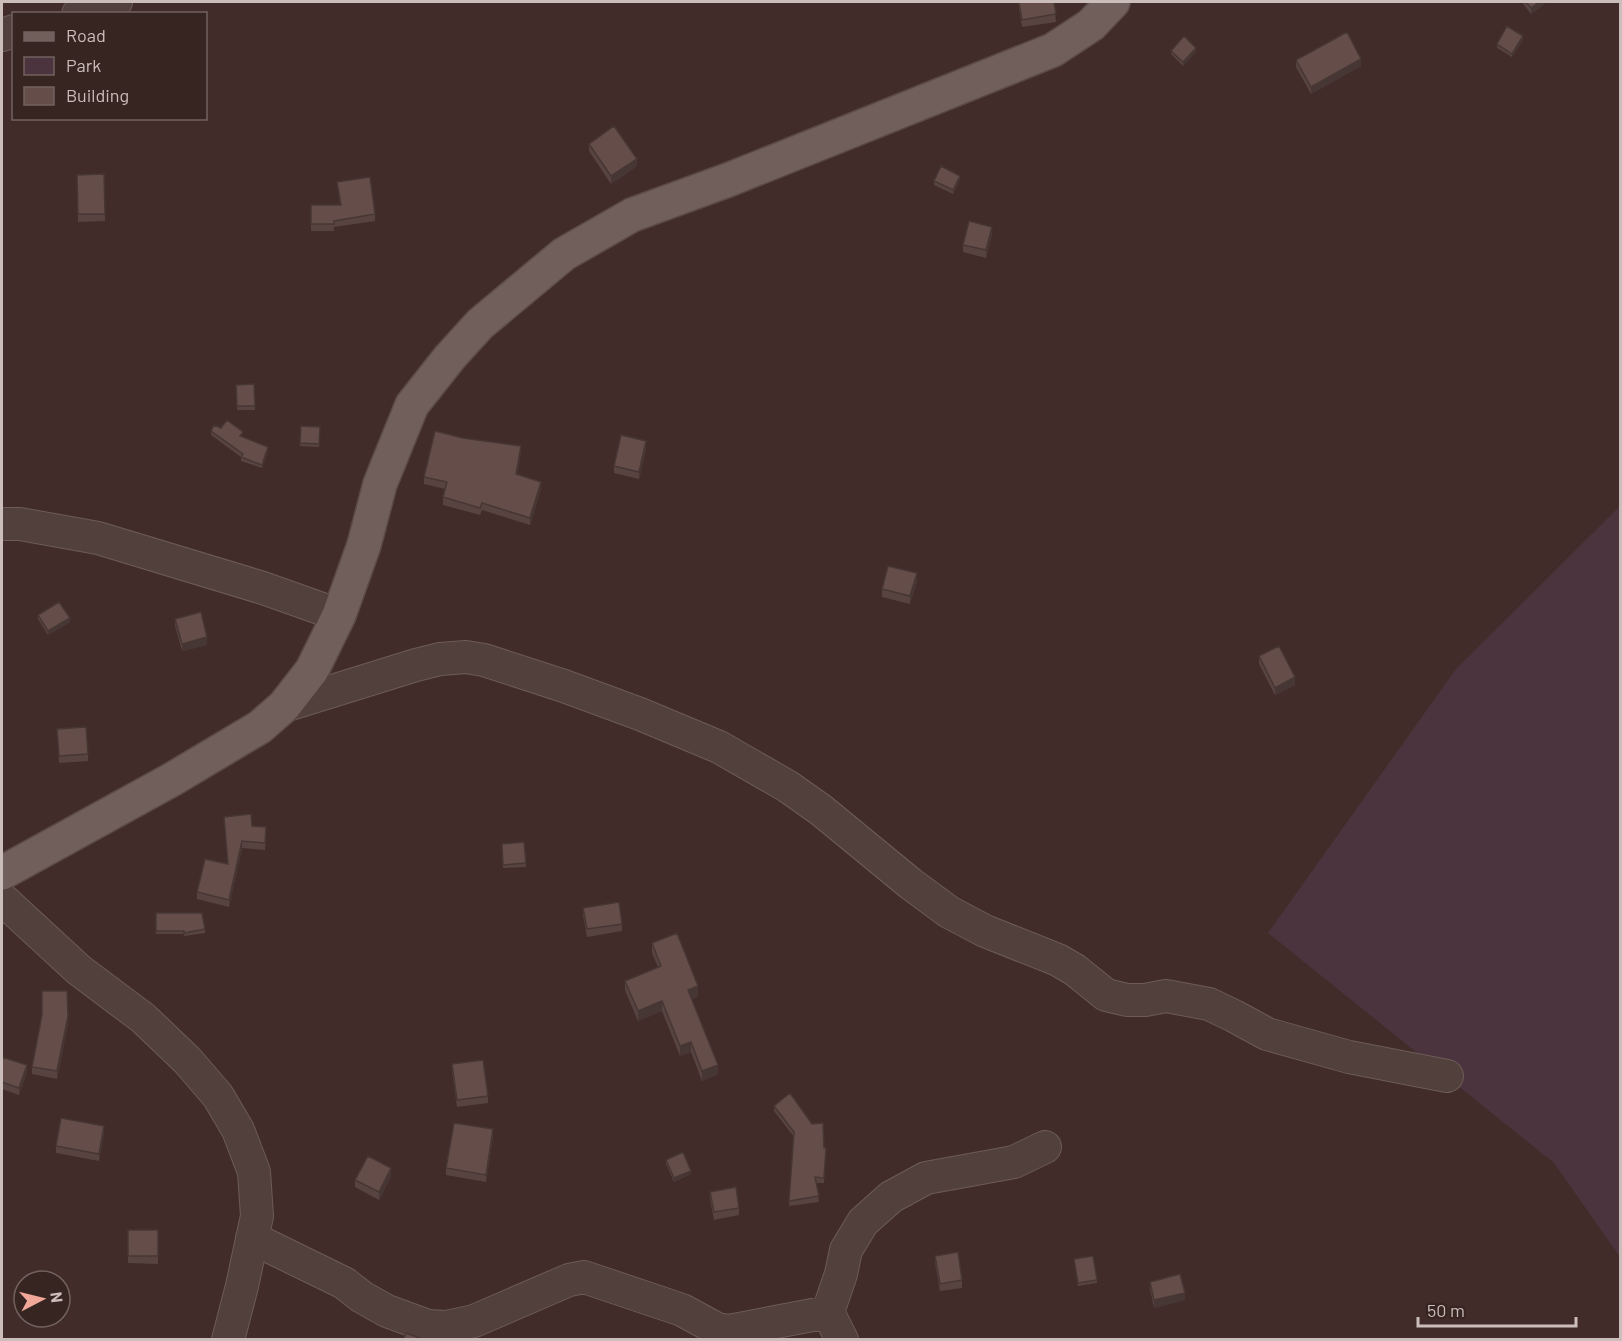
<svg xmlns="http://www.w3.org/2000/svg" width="1622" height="1341" font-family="Barlow,sans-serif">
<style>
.green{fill:#4c343f}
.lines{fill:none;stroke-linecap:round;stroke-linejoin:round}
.minor-casing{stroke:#6c5b58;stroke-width:34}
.major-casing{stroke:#5b4a47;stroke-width:36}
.minor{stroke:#52403d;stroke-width:32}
.major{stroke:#715f5b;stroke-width:33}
.wall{fill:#574340}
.shaded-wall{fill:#473734}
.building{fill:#654e4a;stroke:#473734;stroke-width:1.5}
</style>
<rect width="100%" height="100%" fill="#422c29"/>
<path class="green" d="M 1620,506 L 1620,1257 L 1554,1163 L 1268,933 L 1456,669 Z"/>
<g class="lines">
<g class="minor-casing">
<path id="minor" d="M 78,14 L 116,2
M 2,35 L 14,31
M 2,524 L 20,524 L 98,538 L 263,588 L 339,615
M 284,706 L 416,665 L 440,659 L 466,657 L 484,660 L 564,686 L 640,714 L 719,747 L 787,786 L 821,810 L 911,884 L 949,912 L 985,931 L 1058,960 L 1075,970 L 1106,995 L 1127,1000 L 1145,1000 L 1166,996 L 1209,1004 L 1234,1016 L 1267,1034 L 1349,1057 L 1447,1076
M 2,899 L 79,970 L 143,1018 L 187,1060 L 218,1096 L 238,1130 L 254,1172 L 257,1216 L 242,1286 L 228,1340
M 252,1238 L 344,1283 L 362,1297 L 387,1311 L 428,1326 L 446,1327 L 474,1321 L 569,1280 L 584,1277 L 682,1310 L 717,1329 L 729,1331 L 828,1312
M 842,1340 L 828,1312 L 841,1274 L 846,1250 L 863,1222 L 891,1197 L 926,1178 L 1014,1162 L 1045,1147"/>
</g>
<g class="major-casing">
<path id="major" d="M 2,873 L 171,780 L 260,727 L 284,706 L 312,670 L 339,615 L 364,545 L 380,484 L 412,405 L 450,357 L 480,324 L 564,254 L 632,215 L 728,180 L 1053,50 L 1091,25 L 1113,2"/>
</g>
<use href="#minor" class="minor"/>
<use href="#major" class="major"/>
</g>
<path class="wall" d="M 1018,2 L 1054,2 L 1056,22 L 1022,27 Z
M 1522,2 L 1547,2 L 1531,14 Z
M 1523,40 L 1512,57 L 1497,48 L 1497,44 Z
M 1171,51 L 1196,51 L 1183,66 L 1171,54 Z
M 1296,60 L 1361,66 L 1311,94 L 1296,67 Z
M 589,144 L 637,166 L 611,184 L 589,151 Z
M 77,175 L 105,214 L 105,221 L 78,222 Z
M 960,179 L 953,194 L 934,185 L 934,181 Z
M 337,182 L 375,214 L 375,221 L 334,227 L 334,231 L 311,231 L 311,205 L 340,205 Z
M 992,235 L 986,258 L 963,252 L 963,245 Z
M 254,384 L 255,410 L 237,410 L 236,385 Z
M 301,426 L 320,427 L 319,447 L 300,446 Z
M 211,431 L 243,436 L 242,437 L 268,451 L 262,468 L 241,461 L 241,457 L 211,435 Z
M 646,449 L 639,479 L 614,473 L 614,466 Z
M 521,453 L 517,474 L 541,489 L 530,525 L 482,510 L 480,515 L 443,505 L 443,497 L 445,489 L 424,484 L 424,477 Z
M 917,581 L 910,604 L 882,597 L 882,589 Z
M 38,615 L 70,622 L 48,635 L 38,619 Z
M 175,619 L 207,645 L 182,651 L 175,626 Z
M 1259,656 L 1295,685 L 1275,695 L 1259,664 Z
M 57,729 L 88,754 L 88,761 L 59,763 Z
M 224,817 L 252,826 L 266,834 L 265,850 L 242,848 L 229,907 L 197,899 L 197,892 L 228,864 Z
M 502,844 L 526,863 L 526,867 L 503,868 Z
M 583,908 L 622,924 L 622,931 L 587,937 L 583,915 Z
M 156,913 L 205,929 L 205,933 L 184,936 L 184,934 L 156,934 Z
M 652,943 L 698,996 L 692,999 L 718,1074 L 702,1081 L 691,1052 L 680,1056 L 662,1011 L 638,1021 L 625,990 L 625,981 L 658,967 L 652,953 Z
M 68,1023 L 57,1079 L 32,1074 L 32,1067 Z
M 2,1057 L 27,1072 L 19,1095 L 2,1089 Z
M 452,1064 L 488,1096 L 488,1103 L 457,1107 L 452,1071 Z
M 774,1106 L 824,1148 L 824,1183 L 816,1183 L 819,1202 L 789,1206 L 794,1137 L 774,1111 Z
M 104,1133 L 99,1161 L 56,1153 L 56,1146 Z
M 493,1137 L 486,1182 L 446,1175 L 446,1168 Z
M 666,1160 L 691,1174 L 674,1182 L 666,1164 Z
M 391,1176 L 379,1200 L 355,1187 L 355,1180 Z
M 710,1192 L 739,1208 L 739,1215 L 714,1220 L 710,1199 Z
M 128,1230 L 158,1230 L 158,1264 L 128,1263 Z
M 935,1256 L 962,1280 L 962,1288 L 940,1291 L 935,1263 Z
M 1074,1259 L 1097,1280 L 1097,1283 L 1078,1286 Z
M 1150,1282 L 1185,1300 L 1154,1308 L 1150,1289 Z"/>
<path class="shaded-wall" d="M 1539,2 L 1547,2 L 1531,14 L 1531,8 Z
M 1523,36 L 1523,40 L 1512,57 L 1512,54 Z
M 1196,48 L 1196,51 L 1183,66 L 1183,62 Z
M 1361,59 L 1361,66 L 1311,94 L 1311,87 Z
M 637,159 L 637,166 L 611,184 L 611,176 Z
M 960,176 L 960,179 L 953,194 L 953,190 Z
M 992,227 L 992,235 L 986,258 L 986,250 Z
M 646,441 L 646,449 L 639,479 L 639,472 Z
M 521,446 L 521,453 L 516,481 L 516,474 Z
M 268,447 L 268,451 L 262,468 L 262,465 Z
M 541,482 L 541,489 L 530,525 L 530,518 Z
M 917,573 L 917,581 L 910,604 L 910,596 Z
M 70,618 L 70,622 L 48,635 L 48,631 Z
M 207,637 L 207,645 L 182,651 L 182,644 Z
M 1295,677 L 1295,685 L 1275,695 L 1275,688 Z
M 242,841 L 242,848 L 229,907 L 229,900 Z
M 698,986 L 698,996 L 688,1000 L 688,990 Z
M 662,1001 L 662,1011 L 638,1021 L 638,1011 Z
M 68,1016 L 68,1023 L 57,1079 L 57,1071 Z
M 691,1042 L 691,1052 L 680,1056 L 680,1046 Z
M 27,1065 L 27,1072 L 19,1095 L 19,1088 Z
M 718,1065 L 718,1074 L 702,1081 L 702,1071 Z
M 104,1126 L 104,1133 L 99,1161 L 99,1154 Z
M 493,1129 L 493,1137 L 486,1182 L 486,1175 Z
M 391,1168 L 391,1176 L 379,1200 L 379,1192 Z
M 691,1171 L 691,1174 L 674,1182 L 674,1178 Z
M 1185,1293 L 1185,1300 L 1154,1308 L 1154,1300 Z"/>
<path class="building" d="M 1019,2 L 1054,2 L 1056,14 L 1022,20 Z
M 1526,2 L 1539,2 L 1531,8 Z
M 1507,26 L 1523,36 L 1512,54 L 1497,44 Z
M 1347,32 L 1361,59 L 1311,87 L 1296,60 Z
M 1184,36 L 1196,48 L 1183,62 L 1171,51 Z
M 614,126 L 637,159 L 611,176 L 589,144 Z
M 941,166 L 960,176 L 953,190 L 934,181 Z
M 104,174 L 105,214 L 78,214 L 77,175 Z
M 370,177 L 375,214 L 334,221 L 334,224 L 311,224 L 311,205 L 341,205 L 337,182 Z
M 969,221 L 992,227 L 986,250 L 963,245 Z
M 254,384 L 255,406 L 237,406 L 236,385 Z
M 227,420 L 243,432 L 240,436 L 268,447 L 262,465 L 241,457 L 243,454 L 211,431 L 214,425 L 221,428 Z
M 301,426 L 320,427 L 319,444 L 300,443 Z
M 435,431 L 463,438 L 521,446 L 516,474 L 541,482 L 530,518 L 482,503 L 480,508 L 443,497 L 447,482 L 424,477 Z
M 621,435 L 646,441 L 639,472 L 614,466 Z
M 888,566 L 917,573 L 910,596 L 882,589 Z
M 59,602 L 70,618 L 48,631 L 38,615 Z
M 201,612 L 207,637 L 182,644 L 175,619 Z
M 1279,646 L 1295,677 L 1275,688 L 1259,656 Z
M 86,727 L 88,754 L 59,756 L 57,729 Z
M 251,814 L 252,826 L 266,827 L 265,843 L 242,841 L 229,900 L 197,892 L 205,859 L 228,864 L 224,817 Z
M 524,842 L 526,863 L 503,865 L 502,844 Z
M 619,902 L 622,924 L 587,929 L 583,908 Z
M 156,913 L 202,913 L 205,929 L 184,933 L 184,931 L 156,931 Z
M 677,933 L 698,986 L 688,990 L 718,1065 L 702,1071 L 691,1042 L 680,1046 L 662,1001 L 638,1011 L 625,981 L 661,966 L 652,943 Z
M 42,991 L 67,991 L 68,1016 L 57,1071 L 32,1067 L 42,1015 Z
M 2,1057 L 27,1065 L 19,1088 L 2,1082 Z
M 483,1060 L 488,1096 L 457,1100 L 452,1064 Z
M 790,1093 L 812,1124 L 823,1123 L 824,1148 L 826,1148 L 824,1178 L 815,1177 L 819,1196 L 789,1201 L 794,1132 L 774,1106 Z
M 61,1118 L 104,1126 L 99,1154 L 56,1146 Z
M 454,1123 L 493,1129 L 486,1175 L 446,1168 Z
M 683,1152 L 691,1171 L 674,1178 L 666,1160 Z
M 368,1156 L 391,1168 L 379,1192 L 355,1180 Z
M 736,1187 L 739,1208 L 714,1212 L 710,1192 Z
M 128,1230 L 158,1230 L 158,1256 L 128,1256 Z
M 958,1252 L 962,1280 L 940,1284 L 935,1256 Z
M 1093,1256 L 1097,1280 L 1078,1283 L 1074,1259 Z
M 1180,1274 L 1185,1293 L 1154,1300 L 1150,1282 Z
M 406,1333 L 425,1340 L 403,1340 Z"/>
<rect width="1622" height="1341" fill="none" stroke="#cbbdba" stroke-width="6"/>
<rect x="12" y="12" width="195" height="108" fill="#372522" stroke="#72625f" stroke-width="1.5"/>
<rect x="24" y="32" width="30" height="9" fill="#715f5b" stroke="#72625f" stroke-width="1.5"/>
<text x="66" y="42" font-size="18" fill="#cbbdba">Road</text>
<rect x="24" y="57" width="30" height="18" fill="#4c343f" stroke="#72625f" stroke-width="1.5"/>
<text x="66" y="72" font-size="18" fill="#cbbdba">Park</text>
<rect x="24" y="87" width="30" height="18" fill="#654e4a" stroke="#72625f" stroke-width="1.5"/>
<text x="66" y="102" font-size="18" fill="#cbbdba">Building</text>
<g transform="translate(42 1299) rotate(83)"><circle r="28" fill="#372522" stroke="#72625f" stroke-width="1.5"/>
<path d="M0-4.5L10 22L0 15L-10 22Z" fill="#f2a899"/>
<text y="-9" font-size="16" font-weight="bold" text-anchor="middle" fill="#cbbdba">N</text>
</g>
<path d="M1418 1317v9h158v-9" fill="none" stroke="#cbbdba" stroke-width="3"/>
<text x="1427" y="1317" font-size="18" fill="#cbbdba" stroke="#372522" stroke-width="4.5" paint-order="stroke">50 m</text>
</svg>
